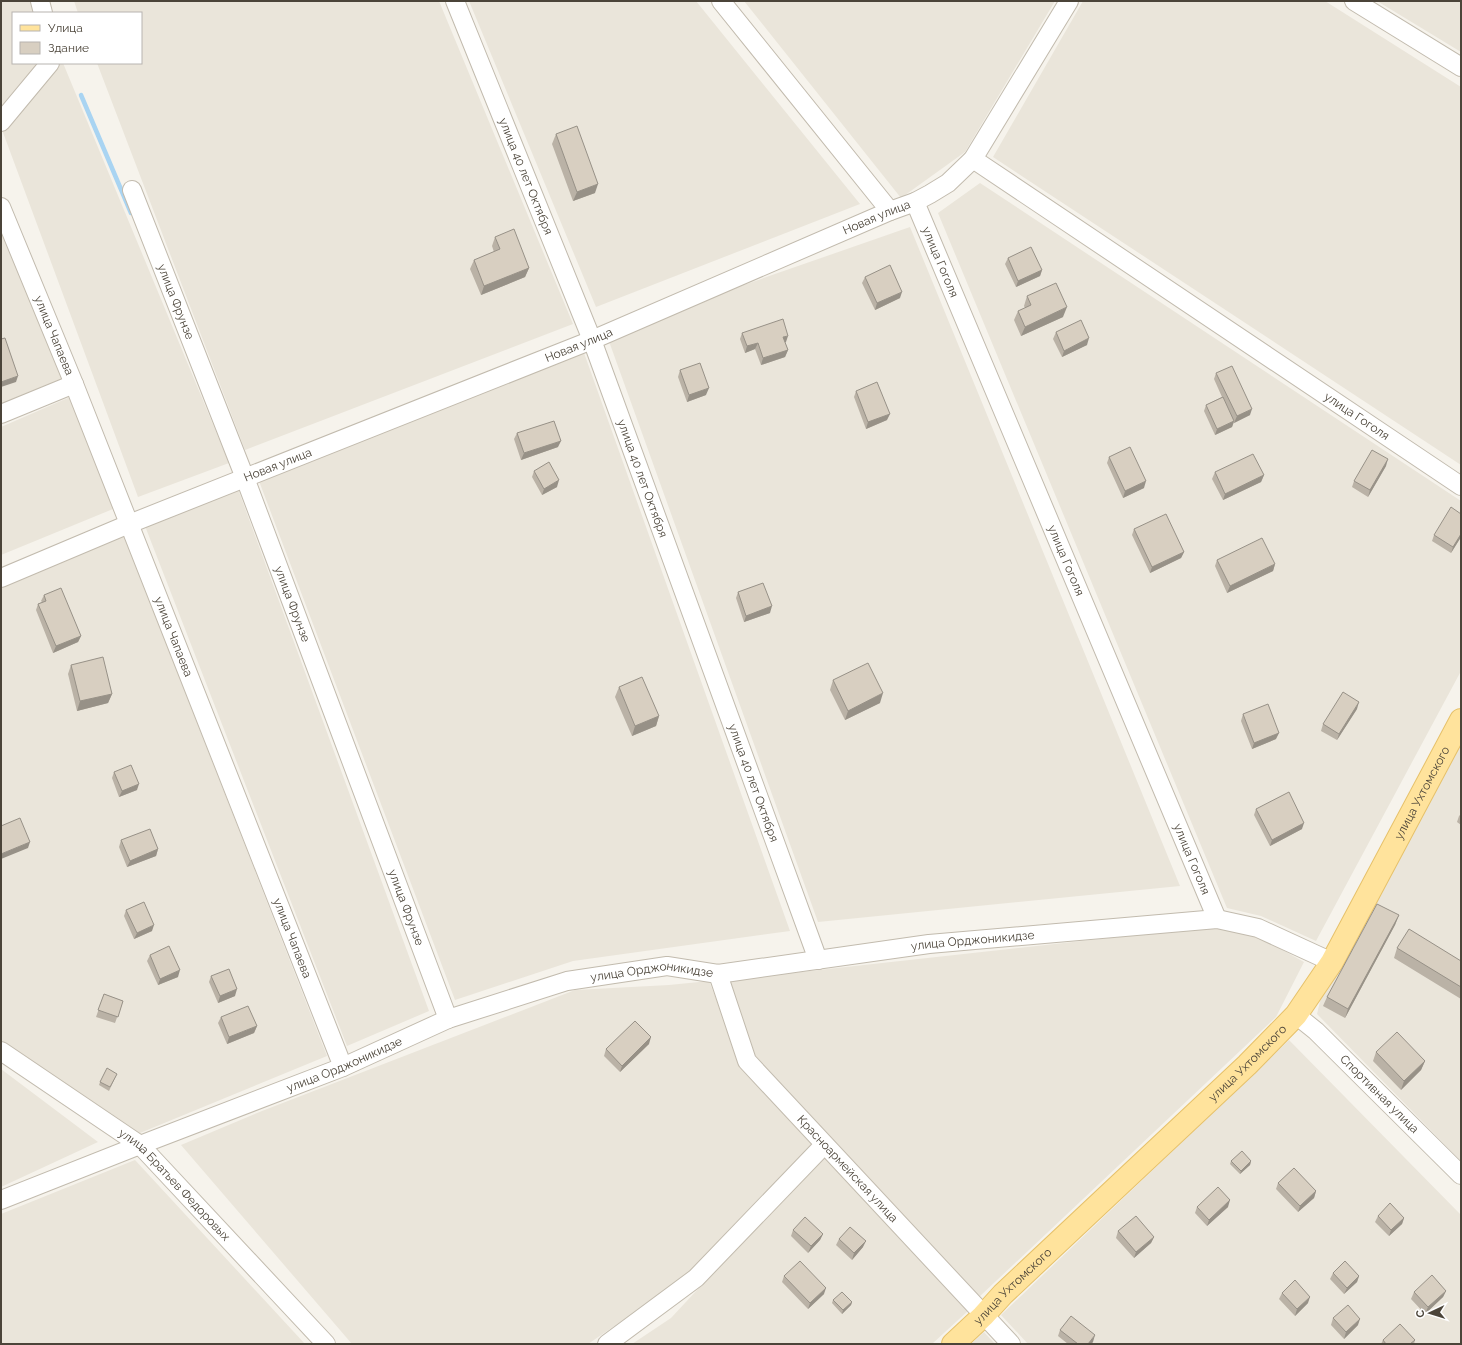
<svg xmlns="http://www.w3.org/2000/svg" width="1462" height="1345" font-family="Raleway,sans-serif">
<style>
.residential{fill:#eae5da}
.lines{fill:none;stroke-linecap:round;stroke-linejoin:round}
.stream{stroke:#a9d4f2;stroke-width:4.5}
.minor-casing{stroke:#c2bbae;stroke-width:20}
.major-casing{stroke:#e6c16a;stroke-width:24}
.minor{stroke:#fff;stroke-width:18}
.major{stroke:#ffe39c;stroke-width:22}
.wall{fill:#bab2a6}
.shaded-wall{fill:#979187}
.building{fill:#d8cfc1;stroke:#979187}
.labels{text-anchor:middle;stroke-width:3.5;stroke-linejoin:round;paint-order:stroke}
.street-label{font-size:12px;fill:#4b4439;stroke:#fff}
</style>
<rect width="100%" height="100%" fill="#f6f3ec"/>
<path class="residential" d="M 1,1 L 38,1 L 43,13 L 13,13 L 13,63 L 63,63 L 229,463 L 138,497 L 1,127 Z
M 74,1 L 439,1 L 573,324 L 245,450 L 97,63 L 141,63 L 141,13 L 78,13 Z
M 469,1 L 696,1 L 860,204 L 596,307 Z
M 744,1 L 1055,1 L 965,152 L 901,198 Z
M 1083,1 L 1325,1 L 1461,87 L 1461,465 L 993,157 Z
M 1377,1 L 1461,1 L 1461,52 Z
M 980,183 L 1461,501 L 1461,671 L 1316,941 L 1261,916 L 1227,908 L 938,213 Z
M 1,225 L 63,380 L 1,405 Z
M 910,227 L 1180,886 L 818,922 L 606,333 Z
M 583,350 L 790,931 L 573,961 L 455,1000 L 259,481 Z
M 70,397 L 113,509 L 1,555 L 1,427 Z
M 238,489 L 429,1011 L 347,1046 L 145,526 Z
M 124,535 L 327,1056 L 140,1133 L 1,1040 L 1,588 Z
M 1461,745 L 1461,1161 L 1317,1014 L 1322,993 Z
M 1209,927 L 1252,933 L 1304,962 L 1276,1017 L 978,1298 L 754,1055 L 729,980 Z
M 709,981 L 741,1062 L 814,1142 L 689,1275 L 588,1344 L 352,1344 L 181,1145 L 262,1111 L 575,990 L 669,985 Z
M 1289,1040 L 1461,1215 L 1461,1344 L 1028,1344 L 1001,1315 Z
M 1,1069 L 98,1142 L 1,1187 Z
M 823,1155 L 969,1310 L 932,1344 L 632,1344 L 671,1318 Z
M 135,1160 L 305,1344 L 1,1344 L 1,1214 Z
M 984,1332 L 995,1344 L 971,1344 Z"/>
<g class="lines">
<path class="stream" d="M 81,95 L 131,213"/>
<g class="minor-casing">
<g id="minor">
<path d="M 40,1 L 43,13"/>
<path id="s1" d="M 455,1 L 592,340 L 818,960"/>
<path d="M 721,1 L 890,211"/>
<path d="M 1354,1 L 1461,67"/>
<path d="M 1,122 L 50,63"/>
<path id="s2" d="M 973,159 L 1461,486"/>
<path id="s3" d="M 132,190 L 245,478 L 448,1019"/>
<path id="s4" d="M 915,202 L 1217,919"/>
<path id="s5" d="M 1,207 L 74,384 L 343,1067"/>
<path d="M 1,414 L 74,384"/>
<path id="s6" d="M 1,578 L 129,524 L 592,340 L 890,211 L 915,202 L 930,194 L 948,183 L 973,159 L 1069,1"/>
<path id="s7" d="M 718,974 L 747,1061 L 1011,1344"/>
<path id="s8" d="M 1296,1015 L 1316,1031 L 1461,1175"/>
<path id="s9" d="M 1,1051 L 140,1145 L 326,1344"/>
<path id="s10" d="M 1,1200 L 140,1145 L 343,1067 L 448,1019 L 567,981 L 667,966 L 718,974 L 929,944 L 1217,919 L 1258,928 L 1332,962"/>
<path d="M 607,1344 L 696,1278 L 824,1145"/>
</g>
</g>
<g class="major-casing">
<g id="major">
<path id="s11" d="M 953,1344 L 983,1316 L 1003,1294 L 1247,1065 L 1296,1015 L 1332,962 L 1461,720"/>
</g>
</g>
<use href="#minor" class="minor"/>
<use href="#major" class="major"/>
</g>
<path class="wall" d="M 556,134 L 595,193 L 573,201 L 552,144 Z
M 495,237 L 529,268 L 525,277 L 481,295 L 470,269 L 474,260 L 494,252 L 492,246 Z
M 1008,258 L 1042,270 L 1040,276 L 1016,287 L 1005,264 Z
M 865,277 L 900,298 L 875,310 L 862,283 Z
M 1027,296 L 1063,317 L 1021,336 L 1014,320 L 1018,311 L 1025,308 L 1024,306 Z
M 1056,332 L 1087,345 L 1062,357 L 1053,339 Z
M 742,333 L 786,342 L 785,342 L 788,350 L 785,357 L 761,365 L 755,349 L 745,353 L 740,339 Z
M 680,370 L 706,395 L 687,402 L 678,377 Z
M 1216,373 L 1250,415 L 1234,423 L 1234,422 L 1232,427 L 1215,435 L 1204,411 L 1206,405 L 1222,397 L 1214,379 Z
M 856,391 L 887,420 L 866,429 L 854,397 Z
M 517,433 L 558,447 L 521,460 L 514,439 Z
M 1109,457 L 1144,488 L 1123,498 L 1107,463 Z
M 1386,466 L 1368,497 L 1352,487 L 1354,481 Z
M 534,471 L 557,487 L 542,495 L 532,477 Z
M 1215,472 L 1264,475 L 1261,482 L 1223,500 L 1212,479 Z
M 1461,514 L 1461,537 L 1451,553 L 1432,541 L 1434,535 Z
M 1134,529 L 1184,552 L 1181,558 L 1150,573 L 1132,535 Z
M 1217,560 L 1275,564 L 1273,571 L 1227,593 L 1215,566 Z
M 738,592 L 770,613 L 744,622 L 736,598 Z
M 44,595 L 81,636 L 78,642 L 53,653 L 36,610 L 38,604 L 42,602 L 41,601 Z
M 71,665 L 112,694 L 108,703 L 77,711 L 68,674 Z
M 833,680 L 880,703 L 845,720 L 830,690 Z
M 619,687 L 659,716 L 656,726 L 632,736 L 615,697 Z
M 1357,709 L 1337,740 L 1321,731 L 1323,724 Z
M 1243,714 L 1276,739 L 1252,749 L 1241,721 Z
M 114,772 L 137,790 L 119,797 L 112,778 Z
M 1256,809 L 1302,829 L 1270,846 L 1254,815 Z
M 1461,814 L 1461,825 L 1457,822 L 1459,816 Z
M 121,840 L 158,849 L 156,856 L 127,867 L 119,847 Z
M 126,910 L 152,931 L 134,939 L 124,916 Z
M 1399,915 L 1395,925 L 1345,1018 L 1323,1006 L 1327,997 Z
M 1397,948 L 1461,961 L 1461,999 L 1394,958 Z
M 150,955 L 178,977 L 158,985 L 147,961 Z
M 211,976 L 235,996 L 218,1003 L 209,982 Z
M 104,994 L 123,1001 L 115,1023 L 96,1017 Z
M 221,1017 L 257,1026 L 254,1033 L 227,1044 L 218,1023 Z
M 649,1044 L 620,1072 L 604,1056 L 606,1049 Z
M 1376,1052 L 1425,1061 L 1421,1070 L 1401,1090 L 1373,1061 Z
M 117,1074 L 109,1091 L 99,1085 L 100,1082 Z
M 1231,1161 L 1251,1161 L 1250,1165 L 1240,1174 L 1230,1164 Z
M 1278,1183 L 1316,1191 L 1314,1198 L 1298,1212 L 1276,1189 Z
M 1197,1207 L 1228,1207 L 1207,1226 L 1195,1213 Z
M 1378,1216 L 1404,1218 L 1402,1224 L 1389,1236 L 1375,1222 Z
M 793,1230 L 823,1234 L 820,1240 L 808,1253 L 791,1236 Z
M 1118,1231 L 1154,1237 L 1151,1243 L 1134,1258 L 1116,1238 Z
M 839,1239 L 863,1247 L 852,1260 L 836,1245 Z
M 1333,1273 L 1359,1276 L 1357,1282 L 1344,1294 L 1330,1279 Z
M 784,1276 L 824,1294 L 808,1309 L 782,1282 Z
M 1446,1291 L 1443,1297 L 1425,1314 L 1411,1299 L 1414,1292 Z
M 1282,1293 L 1308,1303 L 1295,1316 L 1279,1299 Z
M 833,1300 L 852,1302 L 851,1305 L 842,1314 L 832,1303 Z
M 1333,1318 L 1358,1325 L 1344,1339 L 1331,1325 Z
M 1060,1330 L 1093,1342 L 1091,1344 L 1068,1344 L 1058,1336 Z
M 1383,1340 L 1415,1340 L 1414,1344 L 1381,1344 Z"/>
<path class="shaded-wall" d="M 598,184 L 595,193 L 573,201 L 577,192 Z
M 529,268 L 525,277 L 481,295 L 484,286 Z
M 1042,270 L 1040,276 L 1016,287 L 1018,281 Z
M 902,292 L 900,298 L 875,310 L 877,303 Z
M 1067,307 L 1063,317 L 1021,336 L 1025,327 Z
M 788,336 L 786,342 L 781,344 L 783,337 Z
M 1089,338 L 1087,345 L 1062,357 L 1064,351 Z
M 758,343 L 755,349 L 745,353 L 747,346 Z
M 788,350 L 785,357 L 761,365 L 763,358 Z
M 18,376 L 16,382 L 1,387 L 1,382 Z
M 709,388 L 706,395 L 687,402 L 689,395 Z
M 1252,409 L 1250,415 L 1234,423 L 1237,416 Z
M 890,414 L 887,420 L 866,429 L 868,422 Z
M 1234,421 L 1232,427 L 1215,435 L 1217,429 Z
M 561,441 L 558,447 L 521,460 L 524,453 Z
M 1388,459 L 1386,466 L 1368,497 L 1370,490 Z
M 1264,475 L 1261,482 L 1223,500 L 1225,494 Z
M 559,480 L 557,487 L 542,495 L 544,489 Z
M 1146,481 L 1144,488 L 1123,498 L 1125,491 Z
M 1461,534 L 1461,537 L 1451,553 L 1453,547 Z
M 1184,552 L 1181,558 L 1150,573 L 1152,567 Z
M 1275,564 L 1273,571 L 1227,593 L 1230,586 Z
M 772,606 L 770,613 L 744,622 L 746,616 Z
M 81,636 L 78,642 L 53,653 L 56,646 Z
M 883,693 L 880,703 L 845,720 L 848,711 Z
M 112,694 L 108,703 L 77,711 L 80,701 Z
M 1359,702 L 1357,709 L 1337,740 L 1339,734 Z
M 659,716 L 656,726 L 632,736 L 635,726 Z
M 1279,733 L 1276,739 L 1252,749 L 1254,743 Z
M 139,784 L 137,790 L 119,797 L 122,791 Z
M 1304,823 L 1302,829 L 1270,846 L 1272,840 Z
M 30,842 L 28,848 L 1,859 L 1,854 Z
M 158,849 L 156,856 L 127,867 L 130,861 Z
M 1399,915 L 1395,925 L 1345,1018 L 1348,1009 Z
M 154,925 L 152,931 L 134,939 L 137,933 Z
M 180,970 L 178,977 L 158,985 L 160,979 Z
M 237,989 L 235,996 L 218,1003 L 220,996 Z
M 257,1026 L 254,1033 L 227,1044 L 229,1037 Z
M 651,1037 L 649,1044 L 620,1072 L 622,1066 Z
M 1425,1061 L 1421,1070 L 1401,1090 L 1404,1081 Z
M 1251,1161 L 1250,1165 L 1240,1174 L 1241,1171 Z
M 1316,1191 L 1314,1198 L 1298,1212 L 1300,1206 Z
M 1230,1200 L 1228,1207 L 1207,1226 L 1209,1220 Z
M 1404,1218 L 1402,1224 L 1389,1236 L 1391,1230 Z
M 823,1234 L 820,1240 L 808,1253 L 811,1246 Z
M 1154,1237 L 1151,1243 L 1134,1258 L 1136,1252 Z
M 866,1241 L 863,1247 L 852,1260 L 854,1253 Z
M 1359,1276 L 1357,1282 L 1344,1294 L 1347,1288 Z
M 826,1288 L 824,1294 L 808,1309 L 810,1303 Z
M 1446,1291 L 1443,1297 L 1425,1314 L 1428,1307 Z
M 1310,1297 L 1308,1303 L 1295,1316 L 1297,1309 Z
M 852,1302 L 851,1305 L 842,1314 L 843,1310 Z
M 1360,1319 L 1358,1325 L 1344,1339 L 1346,1332 Z
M 1095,1335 L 1093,1342 L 1091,1344 L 1088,1344 Z"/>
<path class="building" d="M 577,126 L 598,184 L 577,192 L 556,134 Z
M 514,229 L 529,268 L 484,286 L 474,260 L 500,249 L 495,237 Z
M 1031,247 L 1042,270 L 1018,281 L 1008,258 Z
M 890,265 L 902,292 L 877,303 L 865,277 Z
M 1056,283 L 1067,307 L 1025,327 L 1018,311 L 1031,305 L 1027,296 Z
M 783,319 L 788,336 L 783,337 L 788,350 L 763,358 L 758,343 L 747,346 L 742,333 Z
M 1081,320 L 1089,338 L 1064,351 L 1056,332 Z
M 5,338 L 18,376 L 1,382 L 1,339 Z
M 700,363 L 709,388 L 689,395 L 680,370 Z
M 1232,366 L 1252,409 L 1237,416 L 1216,373 Z
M 877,382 L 890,414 L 868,422 L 856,391 Z
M 1223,397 L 1234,421 L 1217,429 L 1206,405 Z
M 554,421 L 561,441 L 524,453 L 517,433 Z
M 1130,447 L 1146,481 L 1125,491 L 1109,457 Z
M 1372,450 L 1388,459 L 1370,490 L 1354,481 Z
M 1253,454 L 1264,475 L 1225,494 L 1215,472 Z
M 549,462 L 559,480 L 544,489 L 534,471 Z
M 1451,507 L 1461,514 L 1461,534 L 1453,547 L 1434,535 Z
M 1166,514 L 1184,552 L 1152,567 L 1134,529 Z
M 1262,538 L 1275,564 L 1230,586 L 1217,560 Z
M 763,583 L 772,606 L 746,616 L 738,592 Z
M 61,588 L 81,636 L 56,646 L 38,604 L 46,601 L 44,595 Z
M 103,657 L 112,694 L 80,701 L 71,665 Z
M 868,663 L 883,693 L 848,711 L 833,680 Z
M 642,677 L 659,716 L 635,726 L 619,687 Z
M 1343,692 L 1359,702 L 1339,734 L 1323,724 Z
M 1268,704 L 1279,733 L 1254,743 L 1243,714 Z
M 131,765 L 139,784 L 122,791 L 114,772 Z
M 1289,792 L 1304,823 L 1272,840 L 1256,809 Z
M 20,818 L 30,842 L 1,854 L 1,826 Z
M 150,829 L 158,849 L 130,861 L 121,840 Z
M 144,902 L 154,925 L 137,933 L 126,910 Z
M 1377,904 L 1399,915 L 1348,1009 L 1327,997 Z
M 1409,929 L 1461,961 L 1461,987 L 1397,948 Z
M 169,946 L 180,970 L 160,979 L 150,955 Z
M 229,969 L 237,989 L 220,996 L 211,976 Z
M 104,994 L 123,1001 L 118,1017 L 98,1010 Z
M 248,1006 L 257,1026 L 229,1037 L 221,1017 Z
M 635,1021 L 651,1037 L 622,1066 L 606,1049 Z
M 1397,1032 L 1425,1061 L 1404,1081 L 1376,1052 Z
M 107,1068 L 117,1074 L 110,1087 L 100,1082 Z
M 1242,1151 L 1251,1161 L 1241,1171 L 1231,1161 Z
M 1294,1168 L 1316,1191 L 1300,1206 L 1278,1183 Z
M 1218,1187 L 1230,1200 L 1209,1220 L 1197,1207 Z
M 1390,1203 L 1404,1218 L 1391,1230 L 1378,1216 Z
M 1136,1216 L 1154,1237 L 1136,1252 L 1118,1231 Z
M 805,1217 L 823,1234 L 811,1246 L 793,1230 Z
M 850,1227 L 866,1241 L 854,1253 L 839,1239 Z
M 800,1261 L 826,1288 L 810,1303 L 784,1276 Z
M 1345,1261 L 1359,1276 L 1347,1288 L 1333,1273 Z
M 1432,1275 L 1446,1291 L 1428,1307 L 1414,1292 Z
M 1295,1280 L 1310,1297 L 1297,1309 L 1282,1293 Z
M 842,1292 L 852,1302 L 843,1310 L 833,1300 Z
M 1348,1305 L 1360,1319 L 1346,1332 L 1333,1318 Z
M 1071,1316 L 1095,1335 L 1088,1344 L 1078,1344 L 1060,1330 Z
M 1400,1324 L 1415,1340 L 1410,1344 L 1386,1344 L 1383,1340 Z"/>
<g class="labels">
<g class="street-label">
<text dy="4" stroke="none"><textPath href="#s1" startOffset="189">улица 40 лет Октября</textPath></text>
<text dy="4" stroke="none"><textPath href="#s6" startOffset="947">Новая улица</textPath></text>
<text dy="4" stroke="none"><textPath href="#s4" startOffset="65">улица Гоголя</textPath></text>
<text dy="4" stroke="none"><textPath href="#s3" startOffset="120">улица Фрунзе</textPath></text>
<text dy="4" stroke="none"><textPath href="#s5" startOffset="139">улица Чапаева</textPath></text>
<text dy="4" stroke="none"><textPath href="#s6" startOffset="623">Новая улица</textPath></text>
<text dy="4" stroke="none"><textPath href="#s2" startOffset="462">улица Гоголя</textPath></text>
<text dy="4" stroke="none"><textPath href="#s6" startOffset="299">Новая улица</textPath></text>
<text dy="4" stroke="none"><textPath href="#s1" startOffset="513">улица 40 лет Октября</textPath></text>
<text dy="4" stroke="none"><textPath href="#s4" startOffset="389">улица Гоголя</textPath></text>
<text dy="4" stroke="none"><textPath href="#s3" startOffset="444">улица Фрунзе</textPath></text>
<text dy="4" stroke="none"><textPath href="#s5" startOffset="463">улица Чапаева</textPath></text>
<text dy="4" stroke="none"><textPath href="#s1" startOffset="837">улица 40 лет Октября</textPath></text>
<text dy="4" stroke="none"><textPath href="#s11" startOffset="731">улица Ухтомского</textPath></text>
<text dy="4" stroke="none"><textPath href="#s4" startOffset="713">улица Гоголя</textPath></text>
<text dy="4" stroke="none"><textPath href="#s3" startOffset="768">улица Фрунзе</textPath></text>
<text dy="4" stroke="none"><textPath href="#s5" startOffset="787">улица Чапаева</textPath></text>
<text dy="4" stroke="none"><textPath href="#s10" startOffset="1017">улица Орджоникидзе</textPath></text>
<text dy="4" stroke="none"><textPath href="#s10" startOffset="693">улица Орджоникидзе</textPath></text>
<text dy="4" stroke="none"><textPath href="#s11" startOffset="407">улица Ухтомского</textPath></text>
<text dy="4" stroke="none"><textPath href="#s10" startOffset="369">улица Орджоникидзе</textPath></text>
<text dy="4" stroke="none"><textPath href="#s8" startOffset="115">Спортивная улица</textPath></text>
<text dy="4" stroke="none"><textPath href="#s7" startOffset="239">Красноармейская улица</textPath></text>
<text dy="4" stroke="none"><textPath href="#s9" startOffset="220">улица Братьев Федоровых</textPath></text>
<text dy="4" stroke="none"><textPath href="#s11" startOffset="83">улица Ухтомского</textPath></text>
</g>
</g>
<rect width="1462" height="1345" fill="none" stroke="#4b4439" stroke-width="4"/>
<rect x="12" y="12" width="130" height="52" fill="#ffffff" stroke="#b7b4b0"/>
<rect x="20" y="25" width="20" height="6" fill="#ffe39c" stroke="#b7b4b0"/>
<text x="48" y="32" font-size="12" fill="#4b4439">Улица</text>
<rect x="20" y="42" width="20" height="12" fill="#d8cfc1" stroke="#b7b4b0"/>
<text x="48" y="52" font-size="12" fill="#4b4439">Здание</text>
<g transform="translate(1430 1313) rotate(266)" stroke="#ffffff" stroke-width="3" paint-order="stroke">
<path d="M0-3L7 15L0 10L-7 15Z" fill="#4b4439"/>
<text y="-6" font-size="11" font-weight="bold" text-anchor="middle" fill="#4b4439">С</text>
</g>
</svg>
